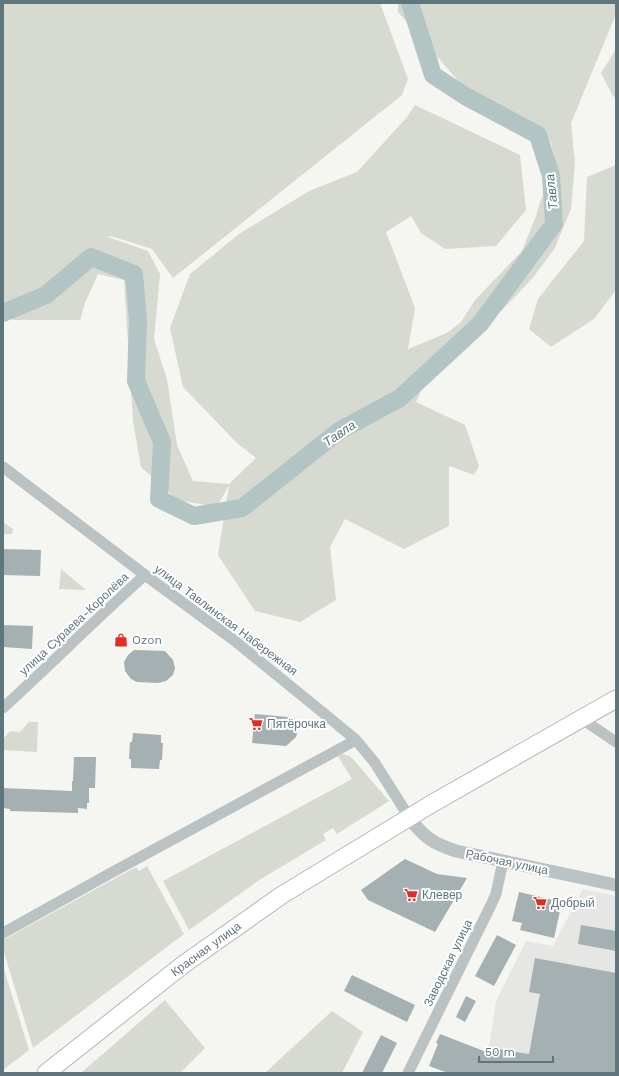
<svg xmlns="http://www.w3.org/2000/svg" width="619" height="1076" font-family="'Work Sans',sans-serif">
<style>
.built{fill:#e6e6e5}
.green{fill:#d6dad1}
.lines{fill:none;stroke-linecap:round;stroke-linejoin:round}
.river{stroke:#b3c4c5;stroke-width:18}
.building{fill:#a5b0b3}
.primary-casing{stroke:#b1b7ba;stroke-width:19}
.minor{stroke:#bbc2c4;stroke-width:11}
.tertiary{stroke:#bbc2c4;stroke-width:13}
.primary{stroke:#fff;stroke-width:17}
.labels{text-anchor:middle;stroke-width:4;stroke-linejoin:round;paint-order:stroke}
.street-label{font-size:12px;fill:#60767d;stroke:#fff}
.poi-label{font-size:12px;fill:#60767d;stroke:#fff;text-anchor:start}
.water-label{font-size:13px;font-style:italic;fill:#5a7679;stroke:#fff}
</style>
<rect width="100%" height="100%" fill="#f5f5f2"/>
<path class="built" d="M 583,889 L 616,896 L 616,1073 L 485,1073 L 496,1001 L 526,941 L 553,946 Z"/>
<path class="green" d="M 3,3 L 380,3 L 408,79 L 402,95 L 173,278 L 152,249 L 111,236 L 108,237 L 148,251 L 160,274 L 154,339 L 167,379 L 177,445 L 193,481 L 229,484 L 256,458 L 237,443 L 183,387 L 170,328 L 190,274 L 239,234 L 309,191 L 357,172 L 407,117 L 415,105 L 520,155 L 526,210 L 496,246 L 445,249 L 421,233 L 411,216 L 386,232 L 415,308 L 408,349 L 447,333 L 461,322 L 475,300 L 522,251 L 536,216 L 540,202 L 555,171 L 551,142 L 523,118 L 487,99 L 461,84 L 398,12 L 398,3 L 616,3 L 616,14 L 571,123 L 575,163 L 571,209 L 555,248 L 532,279 L 503,309 L 448,363 L 436,357 L 416,402 L 465,425 L 479,466 L 474,475 L 449,466 L 449,526 L 404,549 L 345,519 L 330,547 L 336,600 L 300,622 L 255,611 L 218,555 L 229,485 L 217,507 L 177,500 L 141,467 L 133,421 L 124,280 L 98,274 L 85,303 L 80,320 L 15,320 L 3,318 Z
M 616,49 L 616,98 L 613,96 L 601,73 Z
M 616,165 L 616,290 L 594,319 L 551,347 L 529,329 L 538,299 L 584,241 L 587,177 Z
M 3,522 L 13,529 L 12,534 L 3,534 Z
M 61,569 L 86,590 L 59,589 Z
M 29,722 L 38,722 L 37,752 L 3,750 L 3,739 L 10,731 L 20,732 Z
M 343,754 L 349,756 L 353,759 L 389,801 L 337,834 L 333,828 L 323,834 L 326,840 L 261,879 L 189,930 L 163,881 L 352,779 L 338,756 Z
M 147,866 L 184,934 L 33,1048 L 3,949 L 3,940 L 136,867 L 139,871 Z
M 3,966 L 29,1050 L 3,1070 Z
M 165,1000 L 205,1048 L 180,1073 L 81,1073 Z
M 332,1011 L 363,1032 L 342,1073 L 265,1073 Z"/>
<g class="lines">
<path class="river" d="M 3,313 L 46,295 L 91,257 L 134,274 L 138,320 L 136,381 L 162,442 L 159,499 L 194,516 L 242,508 L 339,431 L 400,398 L 480,324 L 554,224 L 551,176 L 538,135 L 465,96 L 433,75 L 410,3"/>
</g>
<path class="building" d="M 3,549 L 41,550 L 40,576 L 3,575 Z
M 3,625 L 33,626 L 32,649 L 3,647 Z
M 134,650 L 165,651 L 173,660 L 175,668 L 173,675 L 166,681 L 158,683 L 137,682 L 131,679 L 125,671 L 124,662 L 128,655 Z
M 255,714 L 288,717 L 295,721 L 298,730 L 296,737 L 286,746 L 252,743 Z
M 133,733 L 161,735 L 161,743 L 163,743 L 162,760 L 160,760 L 159,769 L 131,768 L 131,759 L 129,759 L 130,742 L 132,742 Z
M 74,757 L 96,757 L 95,788 L 89,788 L 89,803 L 87,803 L 87,809 L 78,808 L 78,813 L 10,811 L 10,809 L 3,808 L 3,788 L 72,791 L 72,781 L 73,781 Z
M 405,859 L 437,874 L 467,878 L 435,932 L 368,900 L 361,890 Z
M 519,892 L 562,902 L 554,938 L 520,930 L 522,923 L 512,921 Z
M 581,925 L 616,931 L 616,951 L 578,944 Z
M 497,935 L 516,945 L 494,986 L 475,976 Z
M 535,958 L 616,973 L 616,1073 L 448,1073 L 429,1066 L 438,1044 L 436,1043 L 440,1034 L 489,1053 L 490,1048 L 529,1054 L 540,994 L 529,992 Z
M 352,975 L 415,1005 L 407,1022 L 344,991 Z
M 466,996 L 476,1001 L 465,1022 L 456,1017 Z
M 381,1035 L 397,1043 L 382,1073 L 362,1073 Z"/>
<g class="lines">
<g class="primary-casing">
<path id="primary" d="M 46,1073 L 184,964 L 282,895 L 433,803 L 616,699"/>
</g>
<path class="minor" d="M 3,467 L 145,575 L 235,641 L 332,720 L 356,740 L 375,763 L 409,817
M 3,708 C 51,664 97,618 145,575
M 582,719 L 616,742
M 3,933 L 109,874 L 356,740
M 408,1073 L 491,905 L 496,894 L 503,861"/>
<path class="tertiary" d="M 409,817 C 423,837 434,844 456,851 L 616,885"/>
<use href="#primary" class="primary"/>
</g>
<defs>
<g id="shop-bare" transform="scale(1.08)"><path d="M-5-2.5h2.3a2.7 3.5 0 0 1 5.4 0H5L5.5 6h-11ZM-1.5-2.5h3a1.5 2.3 0 0 0-3 0Z" fill="#e42c23" stroke="#fff" stroke-width="2.5" paint-order="stroke"/></g>
<g id="supermarket-bare" transform="scale(1.08)"><path d="M-6-5.5h2.5l.6 2H6L4.5 2H-2.5L-4.4-4H-6ZM-1.5 3.2a1.3 1.3 0 1 0 .1 0ZM3 3.2a1.3 1.3 0 1 0 .1 0Z" fill="#e42c23" stroke="#fff" stroke-width="2.5" paint-order="stroke"/></g>
</defs>
<g fill-rule="evenodd">
<use href="#shop-bare" x="121" y="640"/>
<use href="#supermarket-bare" x="256" y="724"/>
<use href="#supermarket-bare" x="411" y="895"/>
<use href="#supermarket-bare" x="540" y="903"/>
</g>
<g class="labels">
<g class="street-label">
<text transform="translate(226 620) rotate(37)" y="4">улица Тавлинская Набережная</text>
<text transform="translate(74 624) rotate(-43)" y="4">улица Сураева-Королёва</text>
<text transform="translate(507 862) rotate(12)" y="4">Рабочая улица</text>
<text transform="translate(206 949) rotate(-36)" y="4">Красная улица</text>
<text transform="translate(448 963) rotate(-64)" y="4">Заводская улица</text>
</g>
<g class="poi-label">
<text x="132" y="644">Ozon</text>
<text x="267" y="728">Пятёрочка</text>
<text x="422" y="899">Клевер</text>
<text x="551" y="907">Добрый</text>
</g>
<g class="water-label">
<text transform="translate(551 192) rotate(-96)" y="5">Тавла</text>
<text transform="translate(339 433) rotate(-34)" y="5">Тавла</text>
</g>
</g>
<rect width="619" height="1076" fill="none" stroke="#60767d" stroke-width="8"/>
<path d="M479 1056v6h74v-6" fill="none" stroke="#60767d" stroke-width="2"/>
<text x="485" y="1056" font-size="12" fill="#60767d" stroke="#ffffff" stroke-width="3" paint-order="stroke">50 m</text>
</svg>
